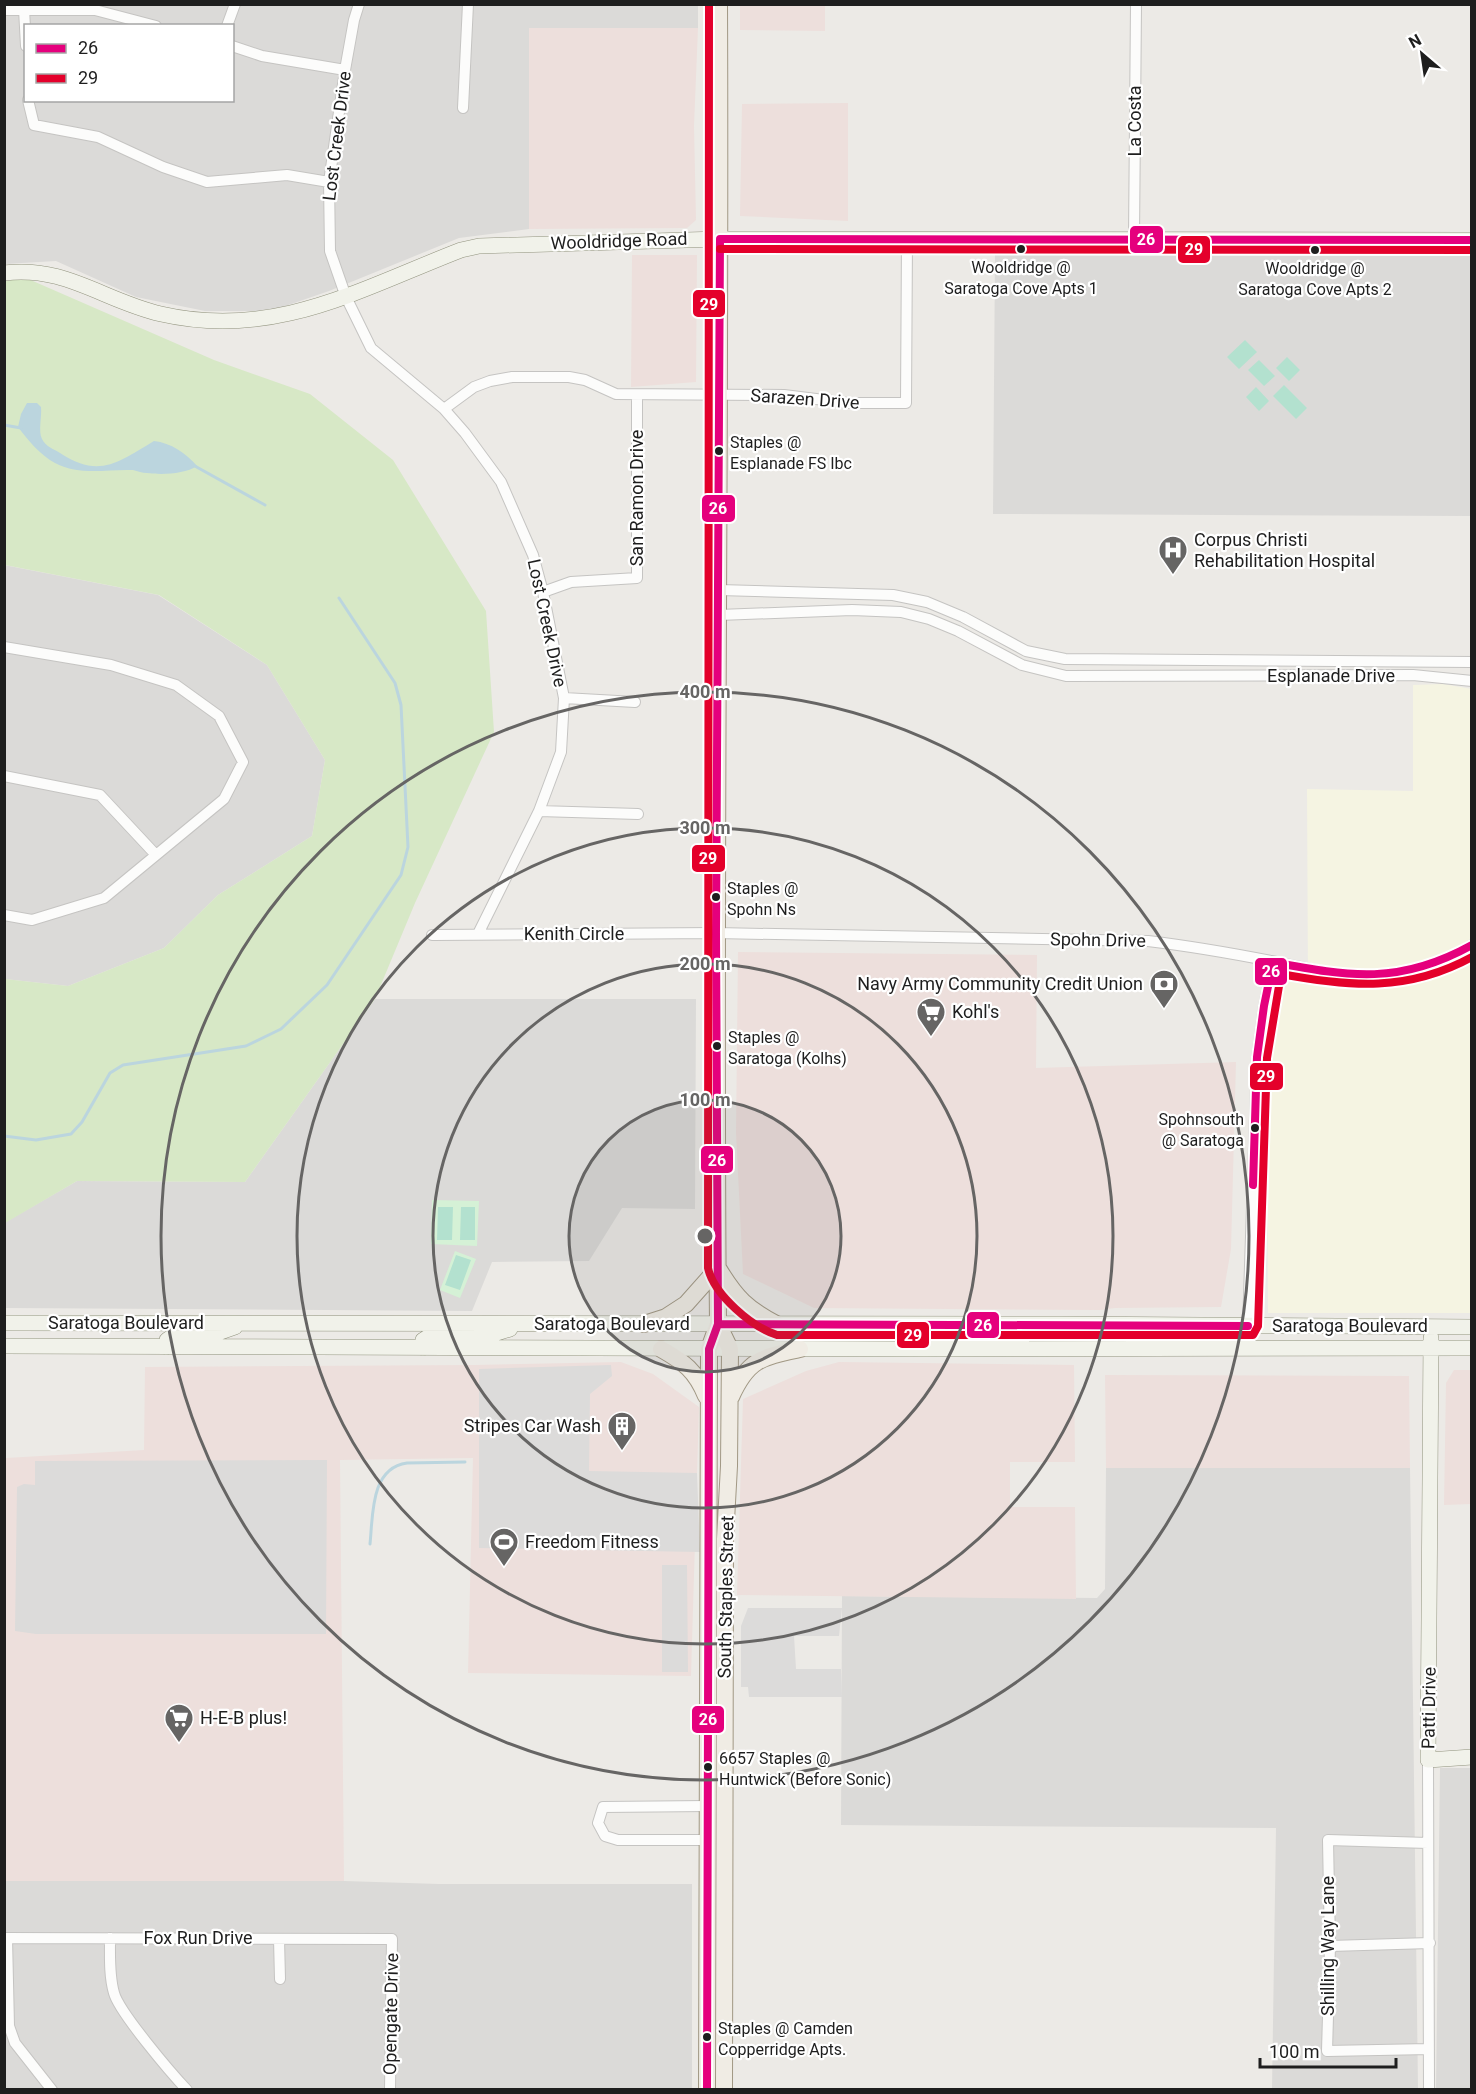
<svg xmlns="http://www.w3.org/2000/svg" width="1476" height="2094" font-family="Roboto,sans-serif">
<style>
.residential{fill:#dbdad8;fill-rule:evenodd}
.commercial{fill:#eddfdc}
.education{fill:#f5f4e2}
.grass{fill:#d7e8c6}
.park{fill:#d5f1d6}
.pitch{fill:#b3e1cf}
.parking{fill:#dcdbda}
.water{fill:#bbd5de}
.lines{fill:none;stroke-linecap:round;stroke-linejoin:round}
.stream{stroke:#bbd5de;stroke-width:3}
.street-casing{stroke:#c5c4c2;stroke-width:12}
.secondary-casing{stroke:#92947f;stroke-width:16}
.primary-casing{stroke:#a19884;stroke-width:18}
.street{stroke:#fcfcfb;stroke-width:10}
.secondary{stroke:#f1f2ea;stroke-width:15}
.primary{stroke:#f0ece4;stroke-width:16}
.bus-1-casing{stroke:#fff;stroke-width:12}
.bus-2-casing{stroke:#fff;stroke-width:12}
.bus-1{stroke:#e5007d;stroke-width:8}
.bus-2{stroke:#e4002b;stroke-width:8}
.ring{fill:none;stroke:#666564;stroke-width:3}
.bus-dot{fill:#1e1e1e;stroke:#fff;stroke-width:2}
.labels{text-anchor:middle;stroke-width:4.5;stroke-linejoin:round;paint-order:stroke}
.bus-label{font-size:16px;fill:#1e1e1e;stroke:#fff;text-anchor:start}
.street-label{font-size:18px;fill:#1e1e1e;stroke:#fff}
.poi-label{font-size:18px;fill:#1e1e1e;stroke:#fff;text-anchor:start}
.centre{fill:#666564;stroke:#fff;stroke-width:3}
.ring-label{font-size:18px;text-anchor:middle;font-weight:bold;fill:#666564;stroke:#fff;stroke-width:4.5;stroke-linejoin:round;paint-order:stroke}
.line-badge{stroke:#fff;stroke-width:2}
.badge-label{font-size:16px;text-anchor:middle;font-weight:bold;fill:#fff}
</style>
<rect width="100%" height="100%" fill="#eceae6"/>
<path class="residential" d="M 698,4 L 698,28 L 529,28 L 529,229 L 459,238 L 329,291 L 271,311 L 205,311 L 136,297 L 56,261 L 5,264 L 4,5 ZM 26,26 L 232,26 L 232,100 L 26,100 Z
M 995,253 L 1471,254 L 1471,516 L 993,514 Z
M 4,565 L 158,595 L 267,665 L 325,760 L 312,836 L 218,895 L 164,948 L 68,986 L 5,979 Z
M 375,999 L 696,999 L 695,1209 L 622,1208 L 589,1261 L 492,1262 L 472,1311 L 5,1308 L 4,1223 L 77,1181 L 245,1182 Z
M 4,1391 L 6,1881 L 344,1881 L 439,1884 L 692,1884 L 692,2089 L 5,2089 Z
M 1106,1468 L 1410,1468 L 1418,2089 L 1272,2089 L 1276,1828 L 841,1825 L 842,1596 L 1097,1598 L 1105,1589 Z
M 1440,1768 L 1471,1768 L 1471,2089 L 1436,2089 Z"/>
<path class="commercial" d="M 740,5 L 825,5 L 825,31 L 740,30 Z
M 529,28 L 698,28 L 694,126 L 696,220 L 687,228 L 529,229 Z
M 848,103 L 848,221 L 740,216 L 742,104 Z
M 632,255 L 697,255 L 696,382 L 631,387 Z
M 738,952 L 1037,955 L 1036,1068 L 1236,1062 L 1231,1249 L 1221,1307 L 1115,1308 L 1100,1310 L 814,1308 L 743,1274 L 736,1133 Z
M 621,1362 L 653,1374 L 699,1407 L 691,1676 L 468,1673 L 473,1458 L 340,1460 L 344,1881 L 6,1881 L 6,1458 L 144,1450 L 145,1367 L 475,1365 Z
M 839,1362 L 1074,1365 L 1075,1462 L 1010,1462 L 1010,1507 L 1075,1507 L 1076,1599 L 737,1595 L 743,1399 L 806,1371 Z
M 1454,1370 L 1471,1370 L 1471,1504 L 1444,1505 L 1446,1383 Z
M 1105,1375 L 1409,1376 L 1410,1468 L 1106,1468 Z"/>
<path class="education" d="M 1443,684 L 1472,689 L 1471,1313 L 1268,1313 L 1267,1122 L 1273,1052 L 1286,981 L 1308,985 L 1307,789 L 1413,791 L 1413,685 Z"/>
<path class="grass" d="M 26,278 L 214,360 L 310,394 L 393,460 L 486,611 L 494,732 L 415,903 L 375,999 L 245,1182 L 77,1181 L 5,1223 L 5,979 L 68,986 L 164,948 L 218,895 L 312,836 L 325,760 L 267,665 L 159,595 L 5,565 L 4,281 Z"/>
<path class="park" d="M 432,1200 L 479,1201 L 477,1246 L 431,1244 Z
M 455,1251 L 476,1259 L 460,1298 L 440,1290 Z"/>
<path class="pitch" d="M 1245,340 L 1257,352 L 1239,369 L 1227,357 Z
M 1287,357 L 1300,370 L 1289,381 L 1276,368 Z
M 1259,360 L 1275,376 L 1264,386 L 1248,370 Z
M 1284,385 L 1307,408 L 1296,419 L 1273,396 Z
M 1256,387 L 1269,401 L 1259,411 L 1246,397 Z
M 438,1207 L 453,1207 L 452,1240 L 437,1240 Z
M 461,1207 L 475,1207 L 475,1240 L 460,1240 Z
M 456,1255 L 471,1260 L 460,1290 L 445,1285 Z"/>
<path class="parking" d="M 611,1365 L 612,1376 L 590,1394 L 589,1471 L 697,1473 L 700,1552 L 479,1548 L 479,1369 Z
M 327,1460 L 326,1634 L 36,1634 L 15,1631 L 17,1487 L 24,1484 L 35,1485 L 35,1461 Z
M 662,1565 L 687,1565 L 688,1672 L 662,1672 Z
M 748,1608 L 842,1608 L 839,1636 L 794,1636 L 796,1669 L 841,1669 L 842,1697 L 749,1697 L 748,1687 L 741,1687 L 741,1626 Z"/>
<path class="water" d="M 27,403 L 37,403 L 41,407 C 42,417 38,431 42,439 C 46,447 54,449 60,453 C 99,479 119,462 154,441 C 171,443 186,453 197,466 C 185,474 162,475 147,473 C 142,473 138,471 133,470 C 106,469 80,476 55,463 C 40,455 28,440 18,427 L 21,414 Z"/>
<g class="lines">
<path class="stream" d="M 4,425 L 21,428
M 193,465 L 265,505
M 4,1136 L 36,1140 L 71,1134 L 82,1122 L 110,1073 L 123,1065 L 246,1046 L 281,1029 L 327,985 L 401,875 L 408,847 L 401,705 L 395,683 L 339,598
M 370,1544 C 373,1516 370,1468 407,1463 L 465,1462"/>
<g class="street-casing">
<path id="street" d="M 359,4 L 354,20 L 345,70 L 329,182 L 330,251 L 346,297 L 371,348 L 444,409 L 465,433 L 501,482 L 533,555 L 543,592 L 564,698 L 561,752 L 539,811 L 478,934
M 24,9 L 26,46
M 4,10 L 95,10 L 156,26
M 227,26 L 235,4
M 232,46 L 262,56 L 345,70
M 28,100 L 34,125 L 98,137 L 163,167 L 207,182 L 287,175 L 329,182
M 463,108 L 468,4
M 1134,238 L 1136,4
M 444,409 L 474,387 L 490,381 L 512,377 L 569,377 L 585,380 L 616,394 L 784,395 L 848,403 L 906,403 L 907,238
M 719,590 L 893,595 L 927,602 L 963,617 L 1026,651 L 1065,659 L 1472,662
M 543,592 L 571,582 L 637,578 L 637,395
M 719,615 L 852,610 L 901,612 L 929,619 L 958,631 L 1022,665 L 1066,676 L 1413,675 L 1472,681
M 4,647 L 111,665 L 176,685 L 219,716 L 243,762 L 224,799 L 104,898 L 32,920 L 4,915
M 564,698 L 635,702
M 4,776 L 100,795 L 156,855
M 539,811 L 638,814
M 432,935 L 716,933 L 1148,941 C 1189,946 1230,953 1271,961 C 1305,968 1340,977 1376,976 C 1407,975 1446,962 1472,945
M 1248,1326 L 1257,1057 L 1264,1006 L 1273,962
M 1428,1760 L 1429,2090
M 707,1840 L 618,1840 L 605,1836 L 598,1823 L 603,1807 L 707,1806
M 1428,1843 L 1328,1840 L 1330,1946 L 1327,2051 L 1429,2049
M 4,1938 L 392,1939 L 390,2090
M 7,1938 L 9,2026 L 15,2043 L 52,2090
M 110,1938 C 110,1956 109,1976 114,1993 C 119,2012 171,2073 187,2090
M 279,1939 L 280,1979
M 1330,1946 L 1430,1943"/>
</g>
<g class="secondary-casing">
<path id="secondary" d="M 4,273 C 65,265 104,301 161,314 C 274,340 360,289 461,250 L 479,246 L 720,239 L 1472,240
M 4,1323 L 1058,1324 L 1472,1327
M 1431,1338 L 1428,1760 L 1472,1757
M 1196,1345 L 1219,1338 L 1244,1336 L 1248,1333 L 1248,1326
M 4,1346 L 924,1349 L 1472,1348
M 166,1347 L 167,1340 L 176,1334 L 215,1334 L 235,1327
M 423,1348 L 423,1340 L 431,1335 L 490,1335 L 510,1329
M 924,1349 L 925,1342 L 928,1339 L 937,1337 L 1018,1337 L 1044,1328"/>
</g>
<g class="primary-casing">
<path id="primary" d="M 718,1268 C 736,1298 747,1309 778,1325
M 644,1324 L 666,1317 L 686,1304 L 718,1268
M 718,1324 L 730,1349 L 729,1466 L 725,1539 L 724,2090
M 661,1349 C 684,1362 696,1371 706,1396
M 731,1397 C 748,1359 762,1357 800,1349
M 707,2090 L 709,1349 L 718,1324 C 714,884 721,444 719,4"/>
</g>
<use href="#street" class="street"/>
<use href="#secondary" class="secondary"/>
<use href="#primary" class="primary"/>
<g class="bus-1-casing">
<path id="bus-1" d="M 1253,1185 L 1257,1057 L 1264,1006 L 1273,962 C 1350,977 1400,985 1472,945
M 718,1324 L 1248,1326
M 707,2090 L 709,1349 L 718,1324 L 716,933 L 720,239 L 1472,240"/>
</g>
<g class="bus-2-casing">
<path id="bus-2" d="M 709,4 L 708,1268 C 714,1295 752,1327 777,1335 L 1253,1335 L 1258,1326 L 1267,1058 L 1281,974 C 1350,987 1408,992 1472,957
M 720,249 L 1472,250"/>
</g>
<use href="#bus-1" class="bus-1"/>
<use href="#bus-2" class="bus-2"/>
</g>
<circle cx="705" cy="1236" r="136" fill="#666564" fill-opacity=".12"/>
<g class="ring">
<circle cx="705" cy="1236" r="136"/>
<circle cx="705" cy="1236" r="272"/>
<circle cx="705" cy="1236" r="408"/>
<circle cx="705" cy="1236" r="544"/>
</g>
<defs>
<g id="hospital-pin" transform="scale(1.5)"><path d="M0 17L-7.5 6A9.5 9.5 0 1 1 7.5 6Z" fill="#666564" stroke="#fff"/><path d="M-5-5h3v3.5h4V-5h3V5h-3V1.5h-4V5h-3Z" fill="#fff"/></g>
<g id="bank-pin" transform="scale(1.5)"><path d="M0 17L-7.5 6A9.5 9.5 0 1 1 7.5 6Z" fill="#666564" stroke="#fff"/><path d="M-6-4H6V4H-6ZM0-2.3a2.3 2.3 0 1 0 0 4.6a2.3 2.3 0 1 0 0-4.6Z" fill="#fff"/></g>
<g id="supermarket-pin" transform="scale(1.5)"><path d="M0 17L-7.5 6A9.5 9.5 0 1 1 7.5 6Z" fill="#666564" stroke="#fff"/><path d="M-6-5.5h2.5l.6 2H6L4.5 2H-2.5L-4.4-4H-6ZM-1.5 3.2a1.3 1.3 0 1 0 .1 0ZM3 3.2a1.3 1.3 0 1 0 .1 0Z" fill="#fff"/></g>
<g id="building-pin" transform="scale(1.5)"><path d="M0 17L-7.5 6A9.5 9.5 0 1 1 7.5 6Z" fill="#666564" stroke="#fff"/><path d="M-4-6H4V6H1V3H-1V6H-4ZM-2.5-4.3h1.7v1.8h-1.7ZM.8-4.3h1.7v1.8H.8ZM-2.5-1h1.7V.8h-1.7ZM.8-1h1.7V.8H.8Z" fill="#fff"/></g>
<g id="stadium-pin" transform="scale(1.5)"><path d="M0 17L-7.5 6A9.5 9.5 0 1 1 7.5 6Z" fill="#666564" stroke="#fff"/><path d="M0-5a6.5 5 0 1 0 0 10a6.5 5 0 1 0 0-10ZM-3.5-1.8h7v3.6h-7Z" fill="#fff"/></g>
</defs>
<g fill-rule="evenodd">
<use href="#hospital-pin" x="1173" y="550"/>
<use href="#bank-pin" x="1164" y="984"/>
<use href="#supermarket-pin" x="931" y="1012"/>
<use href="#building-pin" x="622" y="1426"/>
<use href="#stadium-pin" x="504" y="1542"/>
<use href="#supermarket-pin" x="179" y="1718"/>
</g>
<g class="bus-dot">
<circle cx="1021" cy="249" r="5"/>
<circle cx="1315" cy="250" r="5"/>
<circle cx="719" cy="451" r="5"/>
<circle cx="716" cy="897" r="5"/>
<circle cx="717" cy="1046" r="5"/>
<circle cx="1255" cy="1128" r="5"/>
<circle cx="708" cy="1767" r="5"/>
<circle cx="707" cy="2037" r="5"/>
</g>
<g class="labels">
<g class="bus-label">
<text x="1021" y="273" text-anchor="middle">Wooldridge @<tspan x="1021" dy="21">Saratoga Cove Apts 1</tspan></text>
<text x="1315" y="274" text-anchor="middle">Wooldridge @<tspan x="1315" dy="21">Saratoga Cove Apts 2</tspan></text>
<text x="730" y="448">Staples @<tspan x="730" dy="21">Esplanade FS Ibc</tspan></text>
<text x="727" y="894">Staples @<tspan x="727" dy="21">Spohn Ns</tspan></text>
<text x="728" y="1043">Staples @<tspan x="728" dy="21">Saratoga (Kolhs)</tspan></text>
<text x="1244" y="1125" text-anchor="end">Spohnsouth<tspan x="1244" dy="21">@ Saratoga</tspan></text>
<text x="719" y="1764">6657 Staples @<tspan x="719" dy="21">Huntwick (Before Sonic)</tspan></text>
<text x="718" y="2034">Staples @ Camden<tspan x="718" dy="21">Copperridge Apts.</tspan></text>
</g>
<g class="street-label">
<text transform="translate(1135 121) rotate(-90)" y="6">La Costa</text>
<text transform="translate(337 136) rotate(-83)" y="6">Lost Creek Drive</text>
<text transform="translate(619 241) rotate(-2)" y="6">Wooldridge Road</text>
<text transform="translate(805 399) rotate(4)" y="6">Sarazen Drive</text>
<text transform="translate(637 498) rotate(-90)" y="6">San Ramon Drive</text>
<text transform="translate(547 623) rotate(78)" y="6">Lost Creek Drive</text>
<text x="1331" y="682">Esplanade Drive</text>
<text x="574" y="940">Kenith Circle</text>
<text transform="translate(1098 940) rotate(1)" y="6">Spohn Drive</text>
<text x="126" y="1329">Saratoga Boulevard</text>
<text x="612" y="1330">Saratoga Boulevard</text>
<text x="1350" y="1332">Saratoga Boulevard</text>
<text transform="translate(726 1597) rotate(-89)" y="6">South Staples Street</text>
<text transform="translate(1429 1708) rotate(-89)" y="6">Patti Drive</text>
<text x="198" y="1944">Fox Run Drive</text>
<text transform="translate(1328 1946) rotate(-90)" y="6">Shilling Way Lane</text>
<text transform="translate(391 2014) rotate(-89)" y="6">Opengate Drive</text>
</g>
<g class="poi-label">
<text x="1194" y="546">Corpus Christi<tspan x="1194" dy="21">Rehabilitation Hospital</tspan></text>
<text x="1143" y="990" text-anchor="end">Navy Army Community Credit Union</text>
<text x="952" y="1018">Kohl's</text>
<text x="601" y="1432" text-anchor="end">Stripes Car Wash</text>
<text x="525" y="1548">Freedom Fitness</text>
<text x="200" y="1724">H-E-B plus!</text>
</g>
</g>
<circle cx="705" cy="1236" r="9" class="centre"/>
<g class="ring-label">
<text x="705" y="698">400 m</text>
<text x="705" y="834">300 m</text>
<text x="705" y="970">200 m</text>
<text x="705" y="1106">100 m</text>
</g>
<g class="line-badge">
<rect x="1129" y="225" width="35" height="29" rx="6" fill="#e5007d"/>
<rect x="1177" y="235" width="34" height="29" rx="6" fill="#e4002b"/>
<rect x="692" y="289" width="34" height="29" rx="6" fill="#e4002b"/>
<rect x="701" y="494" width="35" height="29" rx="6" fill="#e5007d"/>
<rect x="691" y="844" width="35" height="29" rx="6" fill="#e4002b"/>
<rect x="1254" y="957" width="34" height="29" rx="6" fill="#e5007d"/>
<rect x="1249" y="1062" width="35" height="29" rx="6" fill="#e4002b"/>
<rect x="700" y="1145" width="34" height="29" rx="6" fill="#e5007d"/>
<rect x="966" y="1311" width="34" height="28" rx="6" fill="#e5007d"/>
<rect x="896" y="1321" width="34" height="28" rx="6" fill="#e4002b"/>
<rect x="691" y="1705" width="34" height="29" rx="6" fill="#e5007d"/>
</g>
<g class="badge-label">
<text x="1146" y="245">26</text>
<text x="1194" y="255">29</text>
<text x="709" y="310">29</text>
<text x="718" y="514">26</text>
<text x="708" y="864">29</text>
<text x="1271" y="977">26</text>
<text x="1266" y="1082">29</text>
<text x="717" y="1166">26</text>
<text x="983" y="1331">26</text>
<text x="913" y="1341">29</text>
<text x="708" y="1725">26</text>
</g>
<rect width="1476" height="2094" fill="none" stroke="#1e1e1e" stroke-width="12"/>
<rect x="24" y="24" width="210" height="78" fill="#ffffff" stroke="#a5a5a5" stroke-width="1.5"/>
<rect x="36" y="44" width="30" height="9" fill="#e5007d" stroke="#a5a5a5" stroke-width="1.5"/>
<text x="78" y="54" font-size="18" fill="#1e1e1e">26</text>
<rect x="36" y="74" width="30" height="9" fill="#e4002b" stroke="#a5a5a5" stroke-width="1.5"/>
<text x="78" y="84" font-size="18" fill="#1e1e1e">29</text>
<g transform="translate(1422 54) rotate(331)" stroke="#ffffff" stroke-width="4.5" paint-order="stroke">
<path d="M0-4.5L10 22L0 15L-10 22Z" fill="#1e1e1e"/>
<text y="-9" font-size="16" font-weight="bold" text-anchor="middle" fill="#1e1e1e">N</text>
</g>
<path d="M1260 2058v9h136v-9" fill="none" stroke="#1e1e1e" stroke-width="3"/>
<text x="1269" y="2058" font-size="18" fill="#1e1e1e" stroke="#ffffff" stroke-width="4.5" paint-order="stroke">100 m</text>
</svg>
